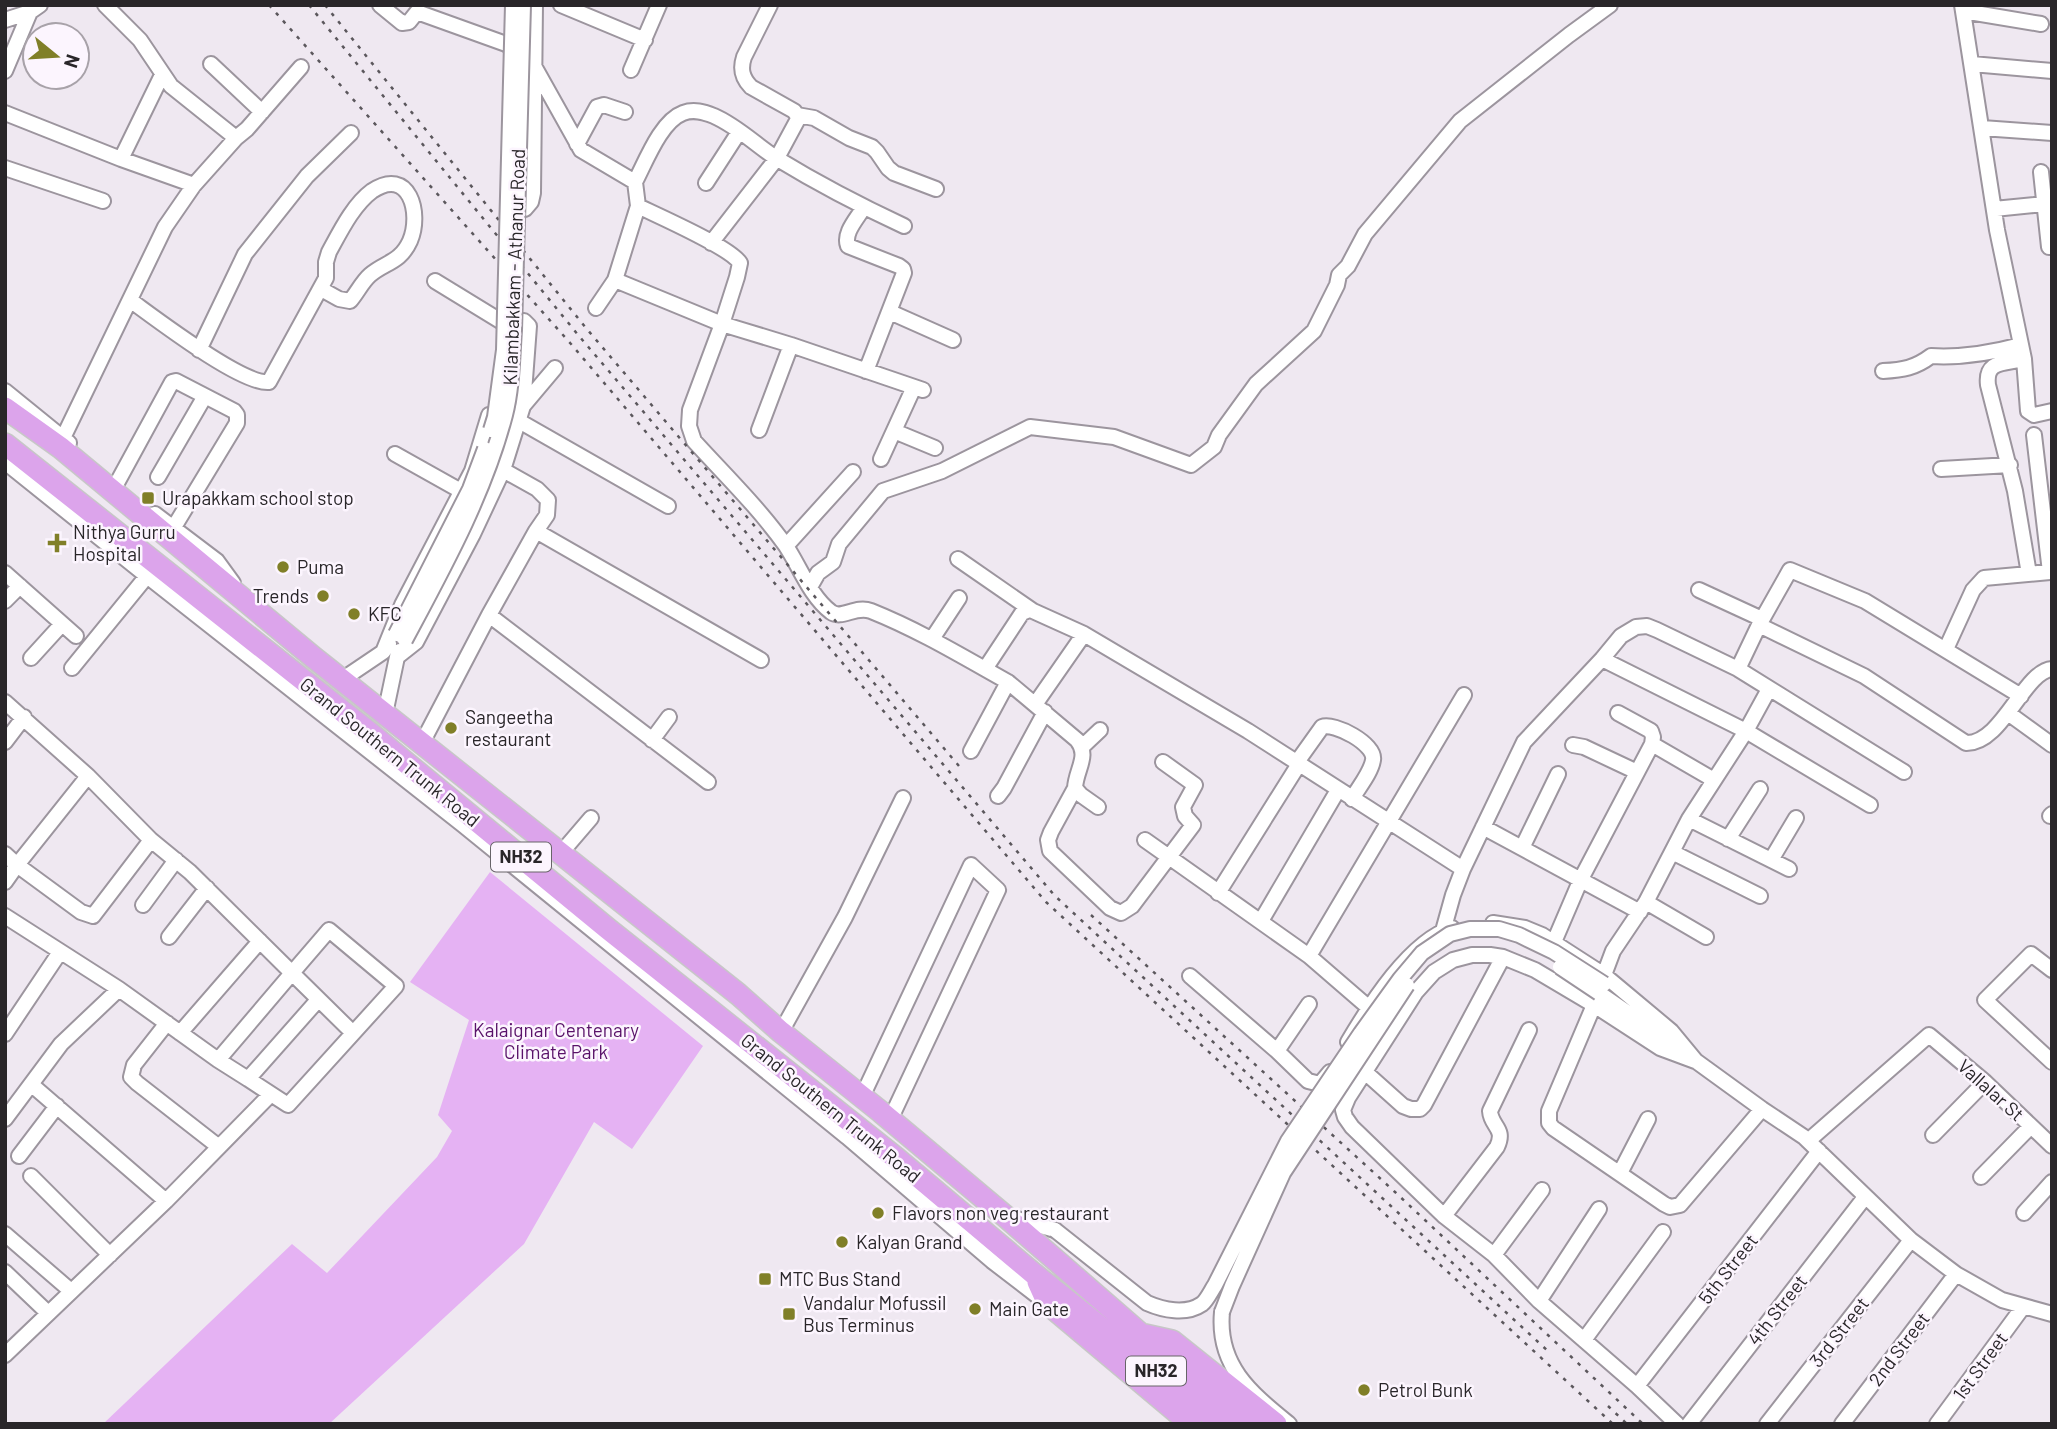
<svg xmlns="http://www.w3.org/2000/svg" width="2057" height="1429" font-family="Barlow,sans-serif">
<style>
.green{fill:#e5b2f3}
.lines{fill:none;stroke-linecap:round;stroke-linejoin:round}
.minor-casing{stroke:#9c959e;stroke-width:18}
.highway-casing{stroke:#c7c7c7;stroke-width:24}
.minor{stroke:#fff;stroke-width:14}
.highway{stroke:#dca4eb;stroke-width:21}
.rail{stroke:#5b575c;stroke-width:2.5;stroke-dasharray:3.5 7;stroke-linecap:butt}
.minor-bridge-casing{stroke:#9c959e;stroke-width:18;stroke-linecap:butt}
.minor-bridge{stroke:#fff;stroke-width:14}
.poi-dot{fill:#807f28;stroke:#fcf5fe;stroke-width:2.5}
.labels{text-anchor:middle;stroke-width:5;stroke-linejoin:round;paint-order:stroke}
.shield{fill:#fcf5fe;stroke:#686469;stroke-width:2}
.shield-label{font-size:18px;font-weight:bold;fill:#292629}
.street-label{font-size:19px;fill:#292629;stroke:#fcf5fe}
.poi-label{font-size:19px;fill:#292629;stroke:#fcf5fe;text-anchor:start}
.park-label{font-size:19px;fill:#591269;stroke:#fcf5fe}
</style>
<rect width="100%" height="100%" fill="#efe8f1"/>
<path class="green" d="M 490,872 L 703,1046 L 632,1149 L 594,1122 L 524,1244 L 329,1424 L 103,1424 L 292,1244 L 327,1273 L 437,1157 L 452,1131 L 438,1115 L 469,1020 L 410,982 Z"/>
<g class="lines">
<g class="minor-casing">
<path id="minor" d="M 105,5 L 140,40 L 171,86 L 236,138
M 380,5 L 402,23 L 409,22 L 417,12 L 506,44 L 534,66 L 581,150 L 635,182 L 638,206 L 615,280 L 596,308
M 561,5 L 645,40
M 1962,5 L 1997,230 L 2024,359 L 2028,411 L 2034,415 L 2052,411
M 1963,11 L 2041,24
M 5,20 L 30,12 L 40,5
M 211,64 L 262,112
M 1972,64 L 2052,71
M 631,70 L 659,5
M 5,71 L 30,12
M 5,113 L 121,159 L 194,185
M 797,115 L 814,118 L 849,138 L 872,147 L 877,152 L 888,168 L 894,173 L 936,189
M 1982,128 L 2052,133
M 577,144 L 597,107 L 604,105 L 625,112
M 121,159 L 162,75
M 5,168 L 103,201
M 2041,172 L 2049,247
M 635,182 C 646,161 661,121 683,113 C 694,109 704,112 714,116 C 737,126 756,145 776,158 C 817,183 861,206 904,226
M 706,183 L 739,132
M 509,204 L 518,209 L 525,209 L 531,202 L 533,193 L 535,5
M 638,206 C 658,216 730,247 740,263 L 737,277 L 722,324 L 690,410 L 689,426 L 694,441 C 725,475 759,508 786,546 C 800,567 810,596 831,612 C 842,620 855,605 871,611 C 911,627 948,648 985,669 L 1022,613 L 1029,610 L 1033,611 L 1084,634 L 1248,731 L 1463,869
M 864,207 C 857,219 843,233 848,246 L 899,266 L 903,269 L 904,273 L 866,371
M 1994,209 L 2044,204
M 711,243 L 777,158 L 798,119 L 797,115 L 794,111 L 751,87 C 742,78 740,69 744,57 L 770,5
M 615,280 L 722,324 L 791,345 L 923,390
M 435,281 L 502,322
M 130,300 C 155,318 242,385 269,382 L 326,278 L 326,262 L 329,252 C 340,232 353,205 372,191 C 409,166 422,213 410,241 C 400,263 385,262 370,275 C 362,282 357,293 350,301 L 339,299 L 321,289
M 890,312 L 953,340
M 199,350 L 245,254 L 307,176 L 351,133
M 2024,359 C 2004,364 1985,360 1988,385 L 2015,491 L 2029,574
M 1883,371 C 1903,370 1915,368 1931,356 C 1962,358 1991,353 2021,345
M 5,391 L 69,443
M 523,406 L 555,368
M 519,421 L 668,506
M 759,430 L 791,345
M 894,431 L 935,448
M 2034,435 L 2050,572 L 2052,572
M 63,438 L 165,227 L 194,185 L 236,138 L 247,129 L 301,67
M 395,454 L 461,491
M 881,459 L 914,387
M 5,462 L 147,576 L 463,825 L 847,1137 L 992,1261 L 1044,1301
M 1941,469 L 2010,465
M 158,477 L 205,396
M 117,483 L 172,382 L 176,381 L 234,411 L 237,415 L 237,423 L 174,527
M 155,514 L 217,561 L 233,583
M 536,531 L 761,660
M 786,546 L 853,472
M 958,559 L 1033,611
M 5,573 L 76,636
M 810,587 L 818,573 L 833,562 L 839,544 L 883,491 L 942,471 L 1030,427 L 1114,437 L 1191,465 L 1214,447 L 1219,435 L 1256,384 L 1314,331 L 1337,285 L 1339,275 L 1348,266 L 1365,234 L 1460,121 L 1569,35 L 1610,5
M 1699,590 L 1762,619
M 5,601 L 20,586
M 489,615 L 708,782
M 1759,625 L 1864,676 L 1966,743 C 2002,744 2024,671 2052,669
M 932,639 L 959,598
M 1946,649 L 1973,590 L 1984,578 L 2050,572
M 383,652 L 402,605 L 472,471 L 489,415
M 397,657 L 416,642 L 473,534 L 503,470 L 523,406 L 529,326 L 524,321 L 502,322
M 31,658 L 62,624
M 1602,659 L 1746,731 L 1870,805
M 72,668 L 147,576
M 985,669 L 1008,682 L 1077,740 C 1090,756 1076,769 1075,788 L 1081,795 L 1098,807
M 1738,669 L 1904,772
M 343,679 L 383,652 L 389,644
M 5,702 L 88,776 L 151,840 L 190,872 L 292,973 L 218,1060
M 1036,703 L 1084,634
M 2008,713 L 2052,745
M 385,714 L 397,657 L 400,651
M 652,740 L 669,717
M 5,742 L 24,717
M 422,743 L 489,615 L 536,531 L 547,515 L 548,500 L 537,489 L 503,470
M 1652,744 L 1714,780
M 1573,745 L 1584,747 L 1637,772
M 1082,747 L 1100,730
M 971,751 L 1008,682
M 1297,762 L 1322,727 C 1334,722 1376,744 1373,760 C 1371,773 1358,788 1352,799
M 88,776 L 17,865 L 81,912 L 93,916 L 151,840
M 1075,788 L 1051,832 L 1048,840 L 1050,851 L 1110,908 L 1121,913 L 1132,906 L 1193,825 L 1185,816 L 1183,807 L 1195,785 L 1163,762
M 998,796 L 1004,788 L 1045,712
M 2050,816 L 2052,814
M 1689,819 L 1789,869
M 1483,827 L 1640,912
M 1728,839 L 1760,789
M 1145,840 L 1309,956 L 1368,1007
M 1522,848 L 1558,774
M 1672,852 L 1760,896
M 561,853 L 591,818
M 5,854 L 17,865 L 5,882
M 1771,860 L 1796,818
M 1218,893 L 1299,764
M 1646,902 L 1706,937
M 143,905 L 176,860
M 5,916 L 119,989 L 218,1060 L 248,1079 L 318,1000
M 1261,921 L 1338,790
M 1493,923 L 1525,928 L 1542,935 L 1604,975 L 1671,1031 L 1695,1060
M 1443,931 L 1453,895 L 1463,869 L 1524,742 L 1602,659 L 1621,636 L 1636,627 L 1647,626 L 1657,630 L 1738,669 L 1759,625 L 1790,570 L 1865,601 L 2021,696
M 169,937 L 207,888
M 1554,942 L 1581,879 L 1652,744 L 1653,737 L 1651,731 L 1618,713
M 1309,956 L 1464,695
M 2052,970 L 2031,954 L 1985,1000 L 2052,1062
M 1604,975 L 1613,951 L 1646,902 L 1689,819 L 1746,731 L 1769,689
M 1190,976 L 1277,1051 L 1308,1081 L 1320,1084 L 1330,1072
M 1599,993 L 1673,1044
M 1594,1005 L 1549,1111 L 1549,1123 L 1553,1128 L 1664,1204 L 1670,1207 L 1680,1205 L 1762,1109
M 167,1023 L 134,1065 L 131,1077 L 137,1083 L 219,1147
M 781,1032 L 845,917 L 903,798
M 180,1033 L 260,941
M 5,1034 L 60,952
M 1348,1042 C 1370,1005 1410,941 1452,928
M 1277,1051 L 1309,1004
M 1689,1056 L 1762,1109 L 1804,1137 L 1911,1240 L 1956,1274 L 2002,1300 L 2052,1314
M 1365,1072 L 1403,1106 L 1411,1109 L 1420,1109 L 1424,1105 L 1503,957
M 248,1079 L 288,1105 L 396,986 L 329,930 L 292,973 L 352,1032
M 32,1085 L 166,1201
M 862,1097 L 971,865 L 998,890 L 890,1120
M 5,1119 L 61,1044 L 119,989
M 1933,1135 L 1985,1082
M 1808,1141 L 1929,1035 L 1985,1082 L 2052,1146
M 19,1156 L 57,1106
M 1620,1173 L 1648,1119
M 31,1176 L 110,1255
M 1981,1177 L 2031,1126
M 2024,1213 L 2052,1182
M 1444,1216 L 1497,1147 C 1506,1128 1491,1127 1490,1111 L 1529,1030
M 1010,1217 L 1055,1230
M 5,1234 L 71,1291
M 1494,1255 L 1542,1190
M 5,1272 L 48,1313
M 1539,1301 L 1599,1209
M 1222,1312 C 1217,1366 1251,1393 1289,1424
M 1584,1340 L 1663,1232
M 5,1355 L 166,1201 L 271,1094
M 1637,1386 L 1819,1151
M 1677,1424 L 1637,1386 L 1539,1301 L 1494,1255 L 1444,1216 L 1352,1127 L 1345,1117 L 1343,1110 L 1348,1098 L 1416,992 L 1434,972 L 1453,960 L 1472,955 L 1490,955 L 1503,957 L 1535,970 L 1594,1005 L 1660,1048 L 1695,1061
M 1689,1424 L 1865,1197
M 1767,1424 L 1911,1240
M 1842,1424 L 1956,1274
M 1937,1424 L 2023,1307"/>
</g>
<g class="highway-casing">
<path id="highway" d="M 5,408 L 61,448 L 313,657 L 738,994 L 781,1032 L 881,1112 L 1005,1216 L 1166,1356 L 1251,1424
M 5,444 L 370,733 L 608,929 L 896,1158 L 1034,1274 L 1222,1424
M 1038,1282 L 1048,1304 L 1191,1424
M 1145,1335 L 1172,1341 L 1276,1424"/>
</g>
<use href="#minor" class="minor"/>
<use href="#highway" class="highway"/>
<path class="rail" d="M 269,5 L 571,344 L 1046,902 L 1613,1424
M 309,5 L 579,336 L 1055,896 L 1549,1352
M 325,5 L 586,328 L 959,766
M 1091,915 L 1395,1192 L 1643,1424
M 1608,1406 L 1627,1424"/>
<g class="minor-bridge-casing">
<path id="minor-bridge" d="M 491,430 L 495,417 L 504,350 L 513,5
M 396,634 L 470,489 L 485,449
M 405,640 C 444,567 484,495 505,415 C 512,388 512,358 514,330 L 523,5
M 1560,967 L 1599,993
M 1055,1230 L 1147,1303 C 1163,1310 1186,1315 1202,1304 C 1207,1300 1211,1291 1215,1285 L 1288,1141 L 1361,1033 L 1400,979 L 1422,953 L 1450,934 L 1470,929 L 1499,929 L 1519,935 L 1554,952 L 1604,984
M 1222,1312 L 1232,1286 L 1283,1173 L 1407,985"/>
</g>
<use href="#minor-bridge" class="minor-bridge"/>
</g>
<g class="poi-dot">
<rect x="141" y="491" width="14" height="14" rx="3.5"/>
<path d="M53.5 532.5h7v7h7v7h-7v7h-7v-7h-7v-7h7z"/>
<circle cx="283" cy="567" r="7"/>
<circle cx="323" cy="596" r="7"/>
<circle cx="354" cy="614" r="7"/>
<circle cx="451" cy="728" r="7"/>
<circle cx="878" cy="1213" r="7"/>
<circle cx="842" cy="1242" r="7"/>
<rect x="758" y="1272" width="14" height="14" rx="3.5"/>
<circle cx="975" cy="1309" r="7"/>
<rect x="782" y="1307" width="14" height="14" rx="3.5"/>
<circle cx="1364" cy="1390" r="7"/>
</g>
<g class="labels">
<g class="shield">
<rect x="491" y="842.5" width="60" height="29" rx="5"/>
<rect x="1126" y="1356.5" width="60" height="29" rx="5"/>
</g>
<g class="shield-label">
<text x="521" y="863">NH32</text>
<text x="1156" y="1377">NH32</text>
</g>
<g class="street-label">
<text transform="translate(514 267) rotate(-88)" y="7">Kilambakkam - Athanur Road</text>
<text transform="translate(390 752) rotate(39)" y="7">Grand Southern Trunk Road</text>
<text transform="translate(1991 1090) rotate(42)" y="7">Vallalar St</text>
<text transform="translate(831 1108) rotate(39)" y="7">Grand Southern Trunk Road</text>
<text transform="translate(1728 1269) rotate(-52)" y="7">5th Street</text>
<text transform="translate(1777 1310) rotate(-52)" y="7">4th Street</text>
<text transform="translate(1839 1332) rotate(-52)" y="7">3rd Street</text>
<text transform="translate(1899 1349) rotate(-53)" y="7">2nd Street</text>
<text transform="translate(1980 1366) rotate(-54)" y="7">1st Street</text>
</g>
<g class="poi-label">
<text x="162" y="505">Urapakkam school stop</text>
<text x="73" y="539">Nithya Gurru<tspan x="73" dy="22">Hospital</tspan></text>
<text x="297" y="574">Puma</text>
<text x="309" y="603" text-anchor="end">Trends</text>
<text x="368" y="621">KFC</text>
<text x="465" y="724">Sangeetha<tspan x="465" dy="22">restaurant</tspan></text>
<text x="892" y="1220">Flavors non veg restaurant</text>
<text x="856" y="1249">Kalyan Grand</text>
<text x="779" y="1286">MTC Bus Stand</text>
<text x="803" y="1310">Vandalur Mofussil<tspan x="803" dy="22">Bus Terminus</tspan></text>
<text x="989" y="1316">Main Gate</text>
<text x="1378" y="1397">Petrol Bunk</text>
</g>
<g class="park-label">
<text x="556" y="1037">Kalaignar Centenary<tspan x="556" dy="22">Climate Park</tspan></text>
</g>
</g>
<rect width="2057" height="1429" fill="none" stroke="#292629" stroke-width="14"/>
<g transform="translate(56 56) rotate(108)"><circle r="33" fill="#fcf5fe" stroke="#a8a2a9" stroke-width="2"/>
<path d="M0-5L12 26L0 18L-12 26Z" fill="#807f28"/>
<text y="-10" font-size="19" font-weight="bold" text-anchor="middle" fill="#292629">N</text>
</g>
</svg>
